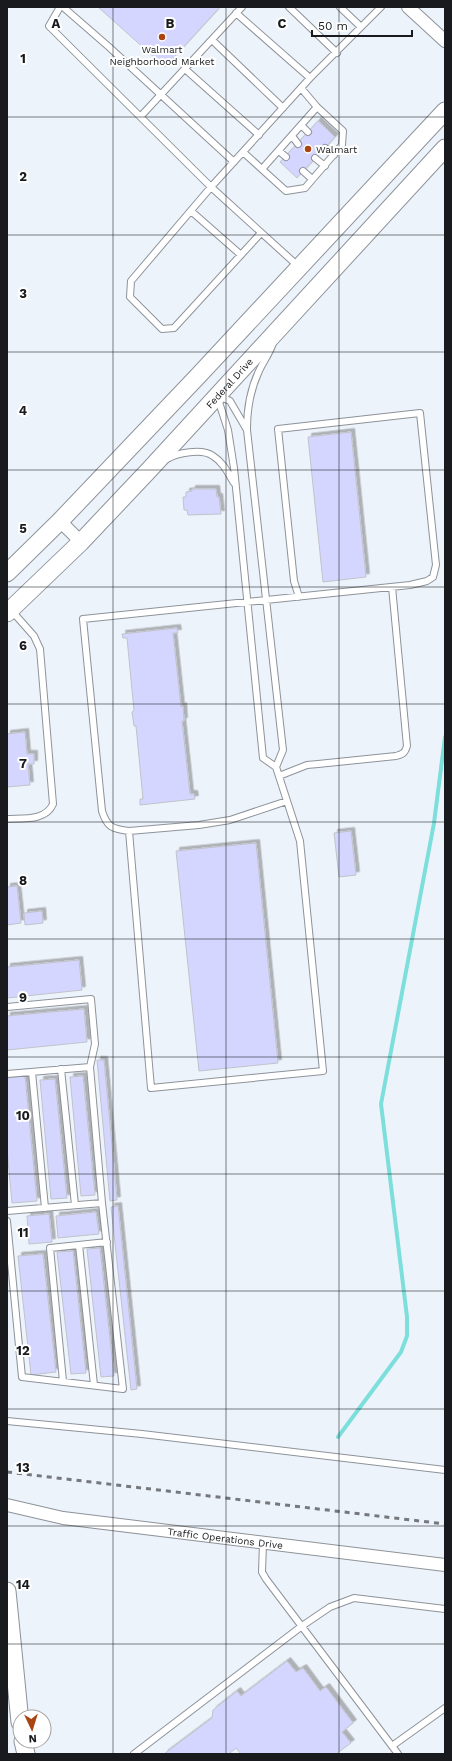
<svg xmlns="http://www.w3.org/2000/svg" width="452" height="1761" font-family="'Work Sans',sans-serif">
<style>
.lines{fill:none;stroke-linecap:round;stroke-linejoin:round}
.stream{stroke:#7ddfdc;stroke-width:4}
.building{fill:#d4d6ff;stroke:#c2c2cb;filter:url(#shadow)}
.service-casing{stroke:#8e939a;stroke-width:8}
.minor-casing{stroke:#8e939a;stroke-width:14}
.secondary-casing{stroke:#8e939a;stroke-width:19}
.service{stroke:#fff;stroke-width:6}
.minor{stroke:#fff;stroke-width:12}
.secondary{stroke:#fff;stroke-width:17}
.rail{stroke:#75787d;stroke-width:3;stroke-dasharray:5 5;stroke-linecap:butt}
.grid{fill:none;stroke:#181a1d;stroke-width:1;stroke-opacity:0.55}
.poi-dot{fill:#a94513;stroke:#fff;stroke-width:1.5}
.labels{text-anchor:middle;stroke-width:4;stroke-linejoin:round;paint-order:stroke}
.poi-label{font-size:10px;fill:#181a1d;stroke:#fff}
.street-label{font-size:10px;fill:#181a1d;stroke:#fff}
.grid-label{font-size:13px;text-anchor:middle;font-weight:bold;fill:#181a1d;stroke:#fff;stroke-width:4;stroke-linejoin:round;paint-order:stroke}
</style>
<defs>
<filter id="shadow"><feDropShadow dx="3.5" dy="-3.5" stdDeviation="0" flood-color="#0004"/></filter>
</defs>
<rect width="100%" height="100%" fill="#edf3fa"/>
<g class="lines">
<path class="stream" d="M 338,1437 L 401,1352 L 407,1336 L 407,1317 L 381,1104 L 434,823 L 445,737"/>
</g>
<path class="building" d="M 98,7 L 220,7 L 165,67 Z
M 318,121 L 335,137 L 297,178 L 280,162 Z
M 351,432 L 366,577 L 323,582 L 308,437 Z
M 192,489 L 216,489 L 217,497 L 219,497 L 221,514 L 188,515 L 187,510 L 184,510 L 183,497 L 186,497 L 186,492 L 192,491 Z
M 177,628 L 178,633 L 173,633 L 181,707 L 183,706 L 184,721 L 182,721 L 190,794 L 194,794 L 195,799 L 140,805 L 140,799 L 143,799 L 136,726 L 134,726 L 132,712 L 134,711 L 127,638 L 123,638 L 122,634 Z
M 25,732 L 27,754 L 34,754 L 34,764 L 28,764 L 30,785 L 7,787 L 7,734 Z
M 351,831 L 356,875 L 339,877 L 334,833 Z
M 256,843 L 278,1063 L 199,1071 L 176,851 Z
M 17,886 L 21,923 L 7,925 L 7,887 Z
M 42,911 L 43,923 L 25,925 L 24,913 Z
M 79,960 L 82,990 L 7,998 L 7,967 Z
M 84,1009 L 87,1042 L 7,1050 L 7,1016 Z
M 97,1060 L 104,1060 L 117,1200 L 110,1201 Z
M 25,1076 L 37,1201 L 12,1203 L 7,1149 L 7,1078 Z
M 83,1076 L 95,1195 L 81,1196 L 70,1077 Z
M 55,1079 L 67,1198 L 51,1199 L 40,1080 Z
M 118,1206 L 137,1389 L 131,1390 L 111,1207 Z
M 96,1212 L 99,1234 L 58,1238 L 56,1216 Z
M 49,1214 L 52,1242 L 29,1244 L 27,1216 Z
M 100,1248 L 114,1376 L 101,1377 L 87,1249 Z
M 73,1251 L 86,1373 L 71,1374 L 57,1252 Z
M 43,1254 L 56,1372 L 31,1375 L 18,1256 Z
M 287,1661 L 296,1672 L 303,1668 L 320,1691 L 326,1687 L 353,1723 L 342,1732 L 351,1743 L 336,1754 L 241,1754 L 236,1748 L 229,1754 L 164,1754 L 212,1718 L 213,1710 L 237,1691 L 241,1696 Z"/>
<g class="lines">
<g class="service-casing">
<path id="service" d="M 60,7 L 49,26 L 211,187 L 310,78 L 381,7
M 63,7 L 109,47 L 234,162
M 289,7 L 337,53
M 340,7 L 361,27
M 236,13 L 310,78
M 212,40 L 283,108
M 185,69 L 259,135
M 141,116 L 242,7
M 301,125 L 308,132
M 292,136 L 298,144
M 325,148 L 334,155
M 279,151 L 286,157
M 243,152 L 286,191 L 305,188 L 342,145 L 343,131 L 317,107 L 301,88
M 315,158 L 325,166
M 262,169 L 317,107
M 303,171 L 312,179
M 191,211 L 241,255
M 261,233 L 174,328 L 162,329 L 130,297 L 131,281 L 211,187 L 298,266
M 219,396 L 230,401 L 247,430 L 283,750 L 276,767
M 218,399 L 228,430 L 234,468 L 263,758 L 276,767 L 300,841 L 323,1071 L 151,1088 L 129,831 L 199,825 L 230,820 L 287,801
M 247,429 C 247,408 250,390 259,371 C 263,362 270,353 273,343
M 167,459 C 177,453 202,448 213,456 C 223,462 228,473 234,483
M 279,776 L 307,765 L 318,764 L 396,756 C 403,754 405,753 407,746 L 392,587
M 7,819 C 23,818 46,821 53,804 L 40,649 L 34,636 L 11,610
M 129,831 C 112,829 107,827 102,811 L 83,619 L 410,585 L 427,581 L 433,577 L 436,565 L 420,413 L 278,429 L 294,581 L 299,597
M 7,1007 L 91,999 L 95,1044 L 90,1067
M 61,1069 L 75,1205
M 32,1072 L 45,1208
M 7,1074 L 90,1067 L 102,1203 L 7,1211
M 7,1221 L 22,1377 L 123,1389 L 102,1203
M 79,1245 L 94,1385
M 63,1381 L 50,1248 L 107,1242
M 7,1421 L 142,1434 L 445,1470
M 263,1543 L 262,1572 L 266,1579 L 392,1746
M 134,1754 L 302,1626 L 330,1607 L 354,1598 L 445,1609
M 398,1754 L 392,1746 L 445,1708"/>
</g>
<g class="minor-casing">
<g id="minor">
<path d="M 408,7 L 445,41"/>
<path d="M 60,521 L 81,542"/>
<path id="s1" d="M 7,1505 L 63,1518 L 445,1565"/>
</g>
</g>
<g class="secondary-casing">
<g id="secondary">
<path d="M 7,573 L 60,521 L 198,376 L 445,111"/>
<path id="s2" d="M 7,613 L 81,542 L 150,469 L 445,148"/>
<path d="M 7,1591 L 20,1722"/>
<path d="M 23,1741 L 26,1754"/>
</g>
</g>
<use href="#service" class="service"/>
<use href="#minor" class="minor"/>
<use href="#secondary" class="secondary"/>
<path class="rail" d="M 7,1472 L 445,1524"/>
</g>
<path class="grid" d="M 113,7 L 113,1754M 226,7 L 226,1754M 339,7 L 339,1754M 7,117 L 445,117M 7,235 L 445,235M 7,352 L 445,352M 7,470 L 445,470M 7,587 L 445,587M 7,704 L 445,704M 7,822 L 445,822M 7,939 L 445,939M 7,1057 L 445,1057M 7,1174 L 445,1174M 7,1291 L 445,1291M 7,1409 L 445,1409M 7,1526 L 445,1526M 7,1644 L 445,1644"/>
<g class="poi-dot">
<circle cx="162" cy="37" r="4"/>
<circle cx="308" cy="149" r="4"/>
</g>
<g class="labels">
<g class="poi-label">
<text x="162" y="53">Walmart<tspan x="162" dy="12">Neighborhood Market</tspan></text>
<text x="316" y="153" text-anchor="start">Walmart</text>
</g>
<g class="street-label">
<text dy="4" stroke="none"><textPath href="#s2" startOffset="320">Federal Drive</textPath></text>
<text dy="4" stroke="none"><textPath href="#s1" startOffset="221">Traffic Operations Drive</textPath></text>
</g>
</g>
<g class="grid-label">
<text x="56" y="28">A</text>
<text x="170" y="28">B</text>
<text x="282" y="28">C</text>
<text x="23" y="63">1</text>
<text x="23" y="181">2</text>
<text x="23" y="298">3</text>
<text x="23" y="415">4</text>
<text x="23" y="533">5</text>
<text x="23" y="650">6</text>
<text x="23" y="768">7</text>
<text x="23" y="885">8</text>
<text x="23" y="1002">9</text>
<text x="23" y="1120">10</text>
<text x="23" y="1237">11</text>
<text x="23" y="1355">12</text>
<text x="23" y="1472">13</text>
<text x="23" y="1589">14</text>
</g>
<rect width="452" height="1761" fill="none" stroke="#181a1d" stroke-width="16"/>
<g transform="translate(32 1729) rotate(176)"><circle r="19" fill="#ffffff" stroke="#a3a3a5"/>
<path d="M0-3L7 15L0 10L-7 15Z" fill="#a94513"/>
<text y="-6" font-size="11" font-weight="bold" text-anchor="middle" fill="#181a1d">N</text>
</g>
<path d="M312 30v6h100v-6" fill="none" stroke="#181a1d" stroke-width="2"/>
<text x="318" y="30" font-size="12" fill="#181a1d" stroke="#ffffff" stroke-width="3" paint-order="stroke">50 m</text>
</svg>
